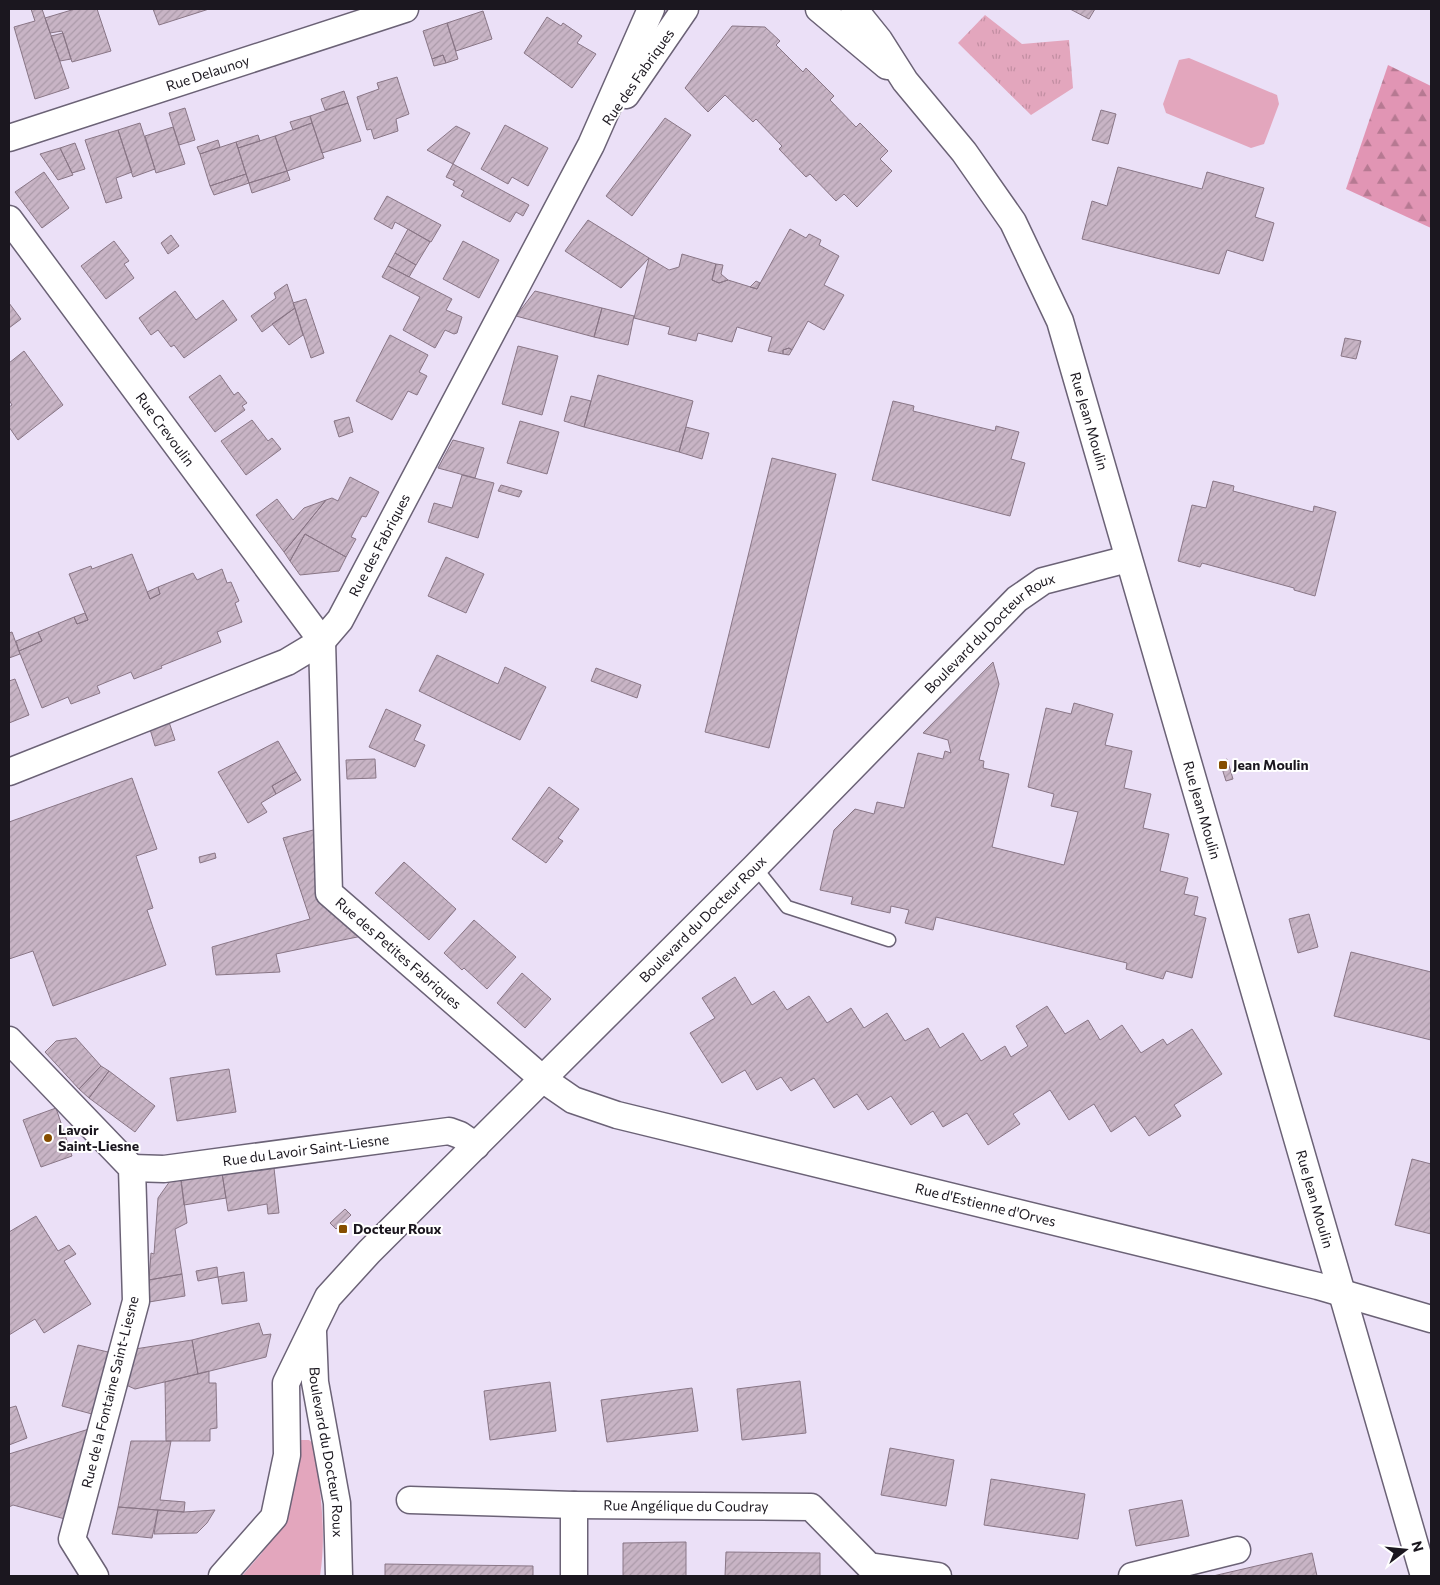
<svg xmlns="http://www.w3.org/2000/svg" width="1440" height="1585" font-family="Commissioner,sans-serif">
<style>
.green{fill:#e3a6bd}
.forest{fill:url(#forest-firs)}
.park{fill:url(#park-tufts)}
.building{fill:url(#building-hatch);stroke:#897686}
.lines{fill:none;stroke-linecap:round;stroke-linejoin:round}
.lane-casing{stroke:#6b6276;stroke-width:15}
.street-casing{stroke:#6b6276;stroke-width:29}
.lane{stroke:#fff;stroke-width:12}
.street{stroke:#fff;stroke-width:26}
.poi-dot{fill:#864e00;stroke:#fff;stroke-width:2}
.labels{text-anchor:middle;stroke-width:4;stroke-linejoin:round;paint-order:stroke}
.street-label{font-size:14px;fill:#1b171f;stroke:#fff}
.poi-label{font-size:14px;font-weight:bold;fill:#1b171f;stroke:#fff;text-anchor:start}
</style>
<defs>
<pattern id="forest-firs" width="22" height="20" patternUnits="userSpaceOnUse" patternTransform="scale(1.25)"><rect width="22" height="20" fill="#e195b4"/><path d="M5 1l3.5 6h-7zM16 11l3.5 6h-7z" fill="#b67992"/></pattern>
<pattern id="park-tufts" width="24" height="20" patternUnits="userSpaceOnUse" patternTransform="scale(1.25)"><rect width="24" height="20" fill="#e3a6bd"/><path d="M3 7l-1-3M5 7V3M7 7l1-3M15 17l-1-3M17 17v-4M19 17l1-3" fill="none" stroke="#c28ea2"/></pattern>
<pattern id="building-hatch" width="6" height="6" patternUnits="userSpaceOnUse" patternTransform="scale(1.25)"><rect width="6" height="6" fill="#c8b4c5"/><path d="M-1 1l2-2M0 6l6-6M5 7l2-2" fill="none" stroke="#ab9aa9"/></pattern>
</defs>
<rect width="100%" height="100%" fill="#ebe0f7"/>
<path class="green" d="M 1189,58 L 1277,95 L 1279,104 L 1264,144 L 1251,148 L 1166,113 L 1163,104 L 1179,60 Z
M 301,1440 L 309,1440 L 314,1444 C 320,1488 327,1532 320,1576 L 242,1576 L 261,1554 L 281,1525 L 297,1444 Z"/>
<path class="forest" d="M 1388,65 L 1431,86 L 1431,228 L 1346,189 Z"/>
<path class="park" d="M 985,15 L 1022,44 L 1069,40 L 1073,88 L 1031,115 L 958,43 Z"/>
<path class="building" d="M 31,9 L 42,9 L 69,88 L 35,99 L 14,27 L 35,21 Z
M 75,9 L 97,9 L 111,51 L 72,62 L 62,31 L 50,33 L 45,18 Z
M 153,9 L 209,9 L 159,25 Z
M 1070,9 L 1095,9 L 1089,19 Z
M 483,11 L 492,39 L 456,51 L 447,23 Z
M 547,17 L 561,26 L 563,23 L 582,36 L 577,43 L 596,54 L 572,88 L 524,53 Z
M 447,23 L 458,59 L 446,63 L 443,55 L 432,59 L 423,31 Z
M 732,26 L 765,27 L 780,41 L 776,45 L 803,72 L 806,68 L 834,96 L 830,100 L 856,127 L 860,123 L 888,151 L 880,159 L 892,171 L 857,207 L 844,194 L 836,201 L 810,174 L 806,177 L 779,149 L 782,146 L 756,119 L 753,122 L 725,95 L 708,112 L 685,88 Z
M 63,33 L 71,59 L 60,61 L 51,36 Z
M 443,55 L 446,63 L 434,66 L 432,59 Z
M 397,77 L 409,114 L 396,119 L 398,131 L 374,139 L 371,129 L 367,130 L 357,97 L 379,89 L 377,83 Z
M 344,91 L 348,103 L 325,110 L 321,99 Z
M 348,103 L 361,141 L 322,153 L 310,116 Z
M 185,108 L 195,140 L 179,145 L 169,113 Z
M 1101,110 L 1116,114 L 1108,144 L 1092,140 Z
M 310,116 L 312,123 L 293,130 L 290,122 Z
M 665,118 L 691,135 L 632,216 L 606,196 Z
M 140,123 L 155,169 L 133,177 L 118,130 Z
M 312,123 L 324,158 L 287,171 L 275,136 Z
M 505,125 L 548,148 L 528,186 L 512,177 L 508,184 L 481,169 Z
M 456,126 L 470,133 L 453,164 L 427,150 Z
M 173,127 L 185,164 L 156,173 L 145,136 Z
M 118,130 L 132,172 L 116,178 L 122,198 L 106,203 L 85,140 Z
M 258,135 L 260,141 L 238,148 L 236,142 Z
M 275,136 L 287,171 L 249,183 L 238,148 Z
M 218,140 L 220,147 L 200,154 L 197,147 Z
M 236,142 L 246,174 L 210,186 L 200,154 Z
M 75,143 L 85,169 L 72,173 L 60,148 Z
M 60,148 L 73,175 L 58,180 L 40,154 Z
M 453,164 L 529,205 L 523,216 L 516,212 L 510,222 L 461,196 L 464,191 L 453,185 L 455,181 L 446,177 Z
M 1118,167 L 1202,189 L 1207,172 L 1264,188 L 1255,217 L 1274,223 L 1263,261 L 1227,250 L 1219,274 L 1082,239 L 1092,201 L 1107,206 Z
M 287,171 L 290,180 L 252,193 L 249,183 Z
M 44,172 L 69,208 L 42,228 L 15,192 Z
M 246,174 L 249,183 L 214,195 L 210,186 Z
M 387,196 L 441,225 L 431,242 L 395,222 L 392,229 L 374,219 Z
M 588,220 L 649,258 L 621,288 L 565,251 Z
M 408,229 L 430,242 L 416,265 L 395,253 Z
M 790,229 L 806,238 L 809,234 L 821,240 L 819,245 L 839,256 L 824,285 L 844,295 L 824,330 L 808,321 L 792,350 L 789,348 L 783,350 L 783,354 L 768,351 L 772,337 L 737,327 L 732,342 L 698,333 L 696,341 L 668,334 L 670,327 L 634,318 L 649,258 L 669,270 L 679,267 L 682,254 L 716,264 L 712,280 L 719,283 L 728,280 L 757,289 Z
M 171,235 L 179,246 L 168,254 L 161,243 Z
M 114,241 L 129,261 L 124,264 L 134,278 L 106,299 L 81,266 Z
M 463,241 L 499,260 L 479,298 L 443,279 Z
M 395,253 L 416,265 L 409,277 L 388,266 Z
M 716,264 L 723,265 L 721,274 L 728,280 L 719,283 L 712,280 Z
M 388,266 L 452,299 L 446,310 L 462,317 L 457,333 L 454,334 L 445,330 L 435,348 L 403,330 L 420,297 L 382,277 Z
M 756,281 L 760,283 L 757,289 L 750,287 Z
M 287,284 L 295,308 L 262,332 L 251,316 L 276,298 L 274,293 Z
M 175,291 L 196,320 L 223,300 L 237,320 L 184,358 L 174,345 L 171,347 L 158,330 L 151,335 L 139,318 Z
M 535,291 L 602,308 L 594,337 L 516,316 Z
M 306,299 L 324,353 L 311,358 L 293,303 Z
M 9,303 L 21,319 L 9,328 Z
M 295,308 L 303,335 L 289,345 L 272,324 Z
M 602,308 L 634,316 L 628,345 L 594,337 Z
M 390,335 L 428,355 L 419,372 L 427,376 L 417,395 L 408,391 L 392,420 L 356,401 Z
M 1345,338 L 1361,341 L 1356,359 L 1341,356 Z
M 518,346 L 558,356 L 542,415 L 502,404 Z
M 789,348 L 792,350 L 789,355 L 783,354 L 783,350 Z
M 24,351 L 63,405 L 18,440 L 9,427 L 9,407 L 12,405 L 9,400 L 9,363 Z
M 220,375 L 234,395 L 238,392 L 247,403 L 242,406 L 245,410 L 215,432 L 189,397 Z
M 598,375 L 693,401 L 679,452 L 584,427 Z
M 571,396 L 591,401 L 584,427 L 564,421 Z
M 893,401 L 914,406 L 913,411 L 995,431 L 996,426 L 1019,432 L 1011,459 L 1025,463 L 1010,516 L 872,480 Z
M 349,417 L 353,432 L 339,437 L 334,421 Z
M 252,420 L 268,441 L 272,438 L 281,449 L 246,475 L 221,441 Z
M 520,421 L 559,432 L 547,474 L 507,463 Z
M 686,427 L 709,433 L 702,459 L 679,452 Z
M 453,440 L 484,448 L 475,478 L 438,468 Z
M 772,458 L 836,474 L 769,748 L 705,732 Z
M 462,475 L 494,483 L 478,538 L 428,522 L 434,503 L 452,508 Z
M 350,477 L 379,492 L 366,517 L 362,516 L 351,537 L 356,539 L 346,557 L 305,534 L 290,561 L 284,552 L 326,500 L 332,498 L 338,501 Z
M 1213,481 L 1234,486 L 1233,491 L 1313,512 L 1314,506 L 1336,512 L 1315,596 L 1294,590 L 1294,588 L 1202,563 L 1200,567 L 1178,561 L 1192,505 L 1206,508 Z
M 501,485 L 522,491 L 519,497 L 498,491 Z
M 277,499 L 293,520 L 304,508 L 326,500 L 284,552 L 256,515 Z
M 305,534 L 346,557 L 339,571 L 300,575 L 290,561 Z
M 132,554 L 150,599 L 160,594 L 158,587 L 193,573 L 197,580 L 222,569 L 227,583 L 231,582 L 239,601 L 235,603 L 242,622 L 217,632 L 221,642 L 161,666 L 162,668 L 134,679 L 131,672 L 97,686 L 100,693 L 71,704 L 68,697 L 42,708 L 19,651 L 42,641 L 38,632 L 74,617 L 77,624 L 88,620 L 69,574 L 91,566 L 92,569 Z
M 446,557 L 484,574 L 466,613 L 428,596 Z
M 158,587 L 160,594 L 150,599 L 147,592 Z
M 85,613 L 88,620 L 77,624 L 74,617 Z
M 12,632 L 20,654 L 9,658 L 9,633 Z
M 38,632 L 42,641 L 19,651 L 16,641 Z
M 437,655 L 498,684 L 505,667 L 546,687 L 520,740 L 419,691 Z
M 993,662 L 999,684 L 979,760 L 984,761 L 983,768 L 1009,774 L 992,847 L 1064,865 L 1078,812 L 1051,806 L 1054,794 L 1028,787 L 1046,708 L 1071,714 L 1074,703 L 1113,714 L 1105,745 L 1132,751 L 1124,788 L 1151,794 L 1143,828 L 1169,834 L 1160,871 L 1188,878 L 1184,894 L 1198,897 L 1194,915 L 1206,918 L 1192,978 L 1166,971 L 1163,979 L 1126,969 L 1127,963 L 936,917 L 933,930 L 905,923 L 909,910 L 891,906 L 890,913 L 851,904 L 853,897 L 820,890 L 834,830 L 855,809 L 874,814 L 877,802 L 904,808 L 918,753 L 943,759 L 945,751 L 951,753 L 948,740 L 923,733 Z
M 596,668 L 641,685 L 637,698 L 591,681 Z
M 15,679 L 29,715 L 9,723 L 9,681 Z
M 386,709 L 421,725 L 414,740 L 425,745 L 415,767 L 369,747 Z
M 169,722 L 175,740 L 155,746 L 150,729 Z
M 278,741 L 296,772 L 272,786 L 276,794 L 261,803 L 267,812 L 248,823 L 218,772 Z
M 375,759 L 376,778 L 347,779 L 346,760 Z
M 1227,759 L 1233,779 L 1226,781 L 1220,762 Z
M 296,772 L 301,780 L 276,794 L 272,786 Z
M 132,778 L 157,849 L 136,856 L 153,908 L 147,910 L 166,965 L 53,1006 L 33,951 L 9,959 L 9,822 Z
M 549,787 L 579,809 L 558,838 L 563,841 L 546,863 L 512,839 Z
M 317,829 L 362,936 L 276,954 L 280,972 L 216,975 L 212,947 L 310,919 L 283,838 Z
M 215,853 L 216,858 L 200,863 L 199,857 Z
M 404,862 L 456,909 L 429,940 L 375,893 Z
M 1309,914 L 1318,947 L 1298,953 L 1289,919 Z
M 474,920 L 516,957 L 487,989 L 464,968 L 462,970 L 444,953 Z
M 1351,952 L 1431,972 L 1431,1040 L 1334,1016 Z
M 522,973 L 551,999 L 525,1028 L 497,1003 Z
M 735,977 L 752,1005 L 774,991 L 787,1010 L 809,996 L 827,1023 L 851,1008 L 864,1028 L 887,1013 L 905,1041 L 928,1028 L 940,1048 L 963,1033 L 981,1061 L 1005,1046 L 1011,1057 L 1028,1046 L 1016,1026 L 1047,1006 L 1065,1034 L 1088,1020 L 1100,1040 L 1122,1025 L 1141,1053 L 1163,1039 L 1167,1045 L 1192,1029 L 1222,1074 L 1174,1105 L 1181,1116 L 1149,1136 L 1135,1116 L 1111,1132 L 1094,1104 L 1069,1120 L 1050,1090 L 1013,1114 L 1020,1124 L 988,1145 L 967,1113 L 943,1127 L 933,1111 L 911,1125 L 891,1096 L 868,1110 L 857,1094 L 834,1108 L 814,1078 L 791,1091 L 781,1077 L 757,1090 L 745,1070 L 722,1083 L 690,1033 L 715,1018 L 702,998 Z
M 76,1038 L 101,1066 L 79,1089 L 45,1052 L 56,1041 Z
M 101,1066 L 109,1071 L 89,1098 L 79,1089 Z
M 229,1069 L 236,1112 L 177,1121 L 170,1078 Z
M 109,1071 L 155,1106 L 135,1132 L 89,1098 Z
M 56,1108 L 72,1156 L 41,1167 L 23,1120 Z
M 1412,1159 L 1431,1164 L 1431,1234 L 1395,1225 Z
M 274,1168 L 279,1213 L 268,1214 L 267,1204 L 228,1211 L 222,1173 Z
M 222,1173 L 226,1198 L 184,1205 L 181,1180 Z
M 181,1180 L 187,1223 L 175,1229 L 182,1274 L 149,1280 L 151,1253 L 154,1254 L 158,1198 L 170,1181 Z
M 345,1209 L 351,1215 L 336,1229 L 330,1223 Z
M 36,1216 L 58,1251 L 69,1245 L 76,1254 L 64,1261 L 91,1304 L 44,1333 L 35,1319 L 9,1335 L 9,1232 Z
M 217,1267 L 218,1277 L 198,1281 L 196,1271 Z
M 244,1272 L 247,1301 L 222,1304 L 218,1277 Z
M 182,1274 L 185,1296 L 149,1302 L 149,1280 Z
M 259,1323 L 263,1335 L 271,1334 L 266,1357 L 198,1374 L 192,1340 Z
M 192,1340 L 198,1374 L 135,1389 L 126,1385 L 135,1349 Z
M 78,1345 L 108,1352 L 92,1414 L 62,1406 Z
M 209,1371 L 209,1383 L 216,1383 L 217,1428 L 210,1429 L 210,1441 L 166,1441 L 165,1382 Z
M 800,1381 L 806,1433 L 742,1440 L 737,1389 Z
M 550,1382 L 556,1431 L 490,1440 L 484,1391 Z
M 692,1388 L 698,1431 L 607,1442 L 601,1400 Z
M 16,1406 L 27,1438 L 9,1445 L 9,1408 Z
M 89,1429 L 65,1519 L 13,1505 L 9,1507 L 9,1454 Z
M 131,1441 L 171,1441 L 160,1500 L 185,1502 L 184,1512 L 118,1507 Z
M 890,1448 L 954,1460 L 946,1506 L 881,1495 Z
M 991,1479 L 1085,1494 L 1078,1539 L 984,1525 Z
M 1182,1500 L 1189,1536 L 1136,1546 L 1129,1510 Z
M 118,1507 L 158,1510 L 152,1538 L 112,1534 Z
M 158,1510 L 184,1512 L 215,1510 L 207,1523 L 197,1533 L 154,1534 Z
M 686,1542 L 686,1576 L 623,1576 L 623,1543 Z
M 726,1552 L 820,1553 L 820,1576 L 725,1576 Z
M 1312,1553 L 1317,1576 L 1213,1576 Z
M 385,1564 L 533,1566 L 533,1576 L 385,1576 Z"/>
<g class="lines">
<g class="lane-casing">
<path id="lane" d="M 755,867 L 787,907 L 889,940"/>
</g>
<g class="street-casing">
<g id="street">
<path d="M 819,9 L 887,66"/>
<path id="s1" d="M 854,9 L 879,40 L 905,81 L 964,152 L 1013,222 L 1060,321 L 1424,1576"/>
<path d="M 626,95 L 685,9"/>
<path id="s2" d="M 9,138 L 405,9"/>
<path id="s3" d="M 9,219 L 322,641"/>
<path id="s4" d="M 322,641 L 329,893 L 544,1080 L 573,1100 L 617,1115 L 1318,1286 L 1431,1319"/>
<path id="s5" d="M 9,772 L 287,662 L 322,641 L 340,620 L 591,145 L 651,9"/>
<path d="M 9,1040 L 132,1168 L 136,1301 L 72,1539 L 95,1576"/>
<path id="s6" d="M 132,1168 L 164,1169 L 449,1131 L 460,1135 L 476,1146"/>
<path id="s7" d="M 313,1332 L 315,1382 L 337,1503 L 339,1576"/>
<path id="s8" d="M 410,1500 L 574,1505 L 811,1507 L 869,1566 L 938,1576"/>
<path d="M 574,1505 L 574,1576"/>
<path id="s9" d="M 222,1576 L 274,1517 L 287,1455 L 286,1383 L 328,1297 L 369,1252 L 755,867 L 1017,599 L 1043,581 L 1128,559"/>
<path d="M 1132,1576 L 1237,1550"/>
</g>
</g>
<use href="#lane" class="lane"/>
<use href="#street" class="street"/>
</g>
<g class="poi-dot">
<rect x="1218" y="760" width="10" height="10" rx="2.5"/>
<circle cx="48" cy="1138" r="5"/>
<rect x="338" y="1224" width="10" height="10" rx="2.5"/>
</g>
<g class="labels">
<g class="street-label">
<text dy="5" stroke="none"><textPath href="#s2" startOffset="209">Rue Delaunoy</textPath></text>
<text transform="translate(638 77) rotate(-55)" y="5">Rue des Fabriques</text>
<text dy="5" stroke="none"><textPath href="#s1" startOffset="480">Rue Jean Moulin</textPath></text>
<text dy="5" stroke="none"><textPath href="#s3" startOffset="262">Rue Crevoulin</textPath></text>
<text dy="5" stroke="none"><textPath href="#s5" startOffset="452">Rue des Fabriques</textPath></text>
<text dy="5" stroke="none"><textPath href="#s9" startOffset="1248">Boulevard du Docteur Roux</textPath></text>
<text dy="5" stroke="none"><textPath href="#s1" startOffset="885">Rue Jean Moulin</textPath></text>
<text dy="5" stroke="none"><textPath href="#s9" startOffset="842">Boulevard du Docteur Roux</textPath></text>
<text dy="5" stroke="none"><textPath href="#s4" startOffset="344">Rue des Petites Fabriques</textPath></text>
<text dy="5" stroke="none"><textPath href="#s6" startOffset="175">Rue du Lavoir Saint-Liesne</textPath></text>
<text dy="5" stroke="none"><textPath href="#s1" startOffset="1290">Rue Jean Moulin</textPath></text>
<text dy="5" stroke="none"><textPath href="#s4" startOffset="998">Rue d'Estienne d'Orves</textPath></text>
<text transform="translate(110 1392) rotate(-76)" y="5">Rue de la Fontaine Saint-Liesne</text>
<text dy="5" stroke="none"><textPath href="#s7" startOffset="121">Boulevard du Docteur Roux</textPath></text>
<text dy="5" stroke="none"><textPath href="#s8" startOffset="276">Rue Angélique du Coudray</textPath></text>
</g>
<g class="poi-label">
<text x="1233" y="770">Jean Moulin</text>
<text x="58" y="1135">Lavoir<tspan x="58" dy="16">Saint-Liesne</tspan></text>
<text x="353" y="1234">Docteur Roux</text>
</g>
</g>
<rect width="1440" height="1585" fill="none" stroke="#1b171f" stroke-width="20"/>
<g transform="translate(1405 1550) rotate(74)" stroke="#ffffff" stroke-width="4" paint-order="stroke">
<path d="M0-4L9 19L0 12L-9 19Z" fill="#1b171f"/>
<text y="-8" font-size="14" font-weight="bold" text-anchor="middle" fill="#1b171f">N</text>
</g>
</svg>
